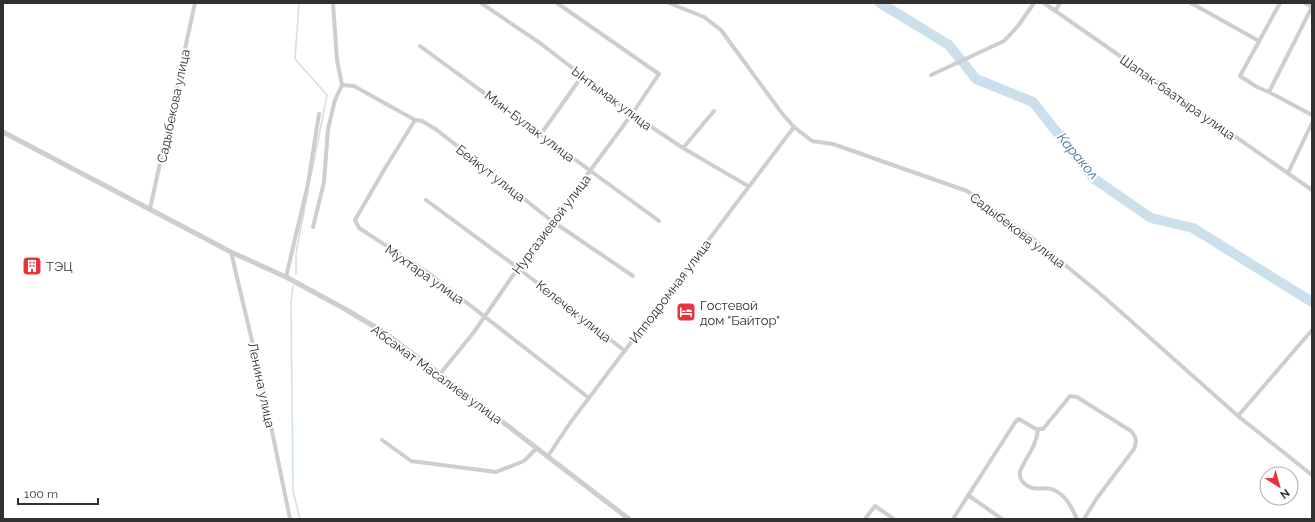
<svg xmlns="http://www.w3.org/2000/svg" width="1315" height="522" font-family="Raleway,sans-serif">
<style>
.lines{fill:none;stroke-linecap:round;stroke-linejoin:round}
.stream{stroke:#cbdfed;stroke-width:1.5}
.river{stroke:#cbdfed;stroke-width:10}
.minor{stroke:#cecece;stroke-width:4}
.tertiary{stroke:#cecece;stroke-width:5}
.labels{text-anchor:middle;stroke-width:4;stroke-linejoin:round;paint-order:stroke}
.street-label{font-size:13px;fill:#313131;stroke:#fff}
.poi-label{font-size:13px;fill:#313131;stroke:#fff;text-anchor:start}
.water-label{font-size:14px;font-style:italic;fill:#3c7195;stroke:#fff}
</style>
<rect width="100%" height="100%" fill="#fff"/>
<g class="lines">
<path class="stream" d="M 299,3 L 295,59 L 327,95 L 311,176
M 296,274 L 296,253 L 308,191
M 293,286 L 291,303 L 293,491 L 300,519"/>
<path class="river" d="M 880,3 L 949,45 L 976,79 L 1033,102 L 1093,178 L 1151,218 L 1193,228 L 1312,302"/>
<path class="minor" d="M 481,3 L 540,43 L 632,114 L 683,148 L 748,186
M 669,3 L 704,17 L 721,30 L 781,112 L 794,127 L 812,141 L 833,144 L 967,191 L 1030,236 L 1104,297 L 1238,416 L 1312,475
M 1044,3 L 1312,190
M 1191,3 L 1259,41
M 1280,3 L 1240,76 L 1257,87 L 1269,92 L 1312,115
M 1305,3 L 1312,7
M 1055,11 L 1060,3
M 420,46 C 500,104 579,163 659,221
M 931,75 L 1004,41 L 1018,26 L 1034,3
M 342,85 L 354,86 L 415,120 L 422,121 L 437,130 L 552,221 L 633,276
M 1269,92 L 1312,7
M 415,120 L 384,170 L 355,220 L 359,228 L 430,274 L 589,398
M 541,134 L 582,76
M 683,148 L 714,111
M 1288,173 L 1312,123
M 426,200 L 518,268 L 625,351
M 150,209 L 195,3
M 313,227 L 324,182 L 328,129 L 335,100 L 342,85 L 337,60 L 333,3
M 231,252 L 263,387 L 290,519
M 286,277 L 308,184 L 319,114
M 440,374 L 474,332 L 518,268 L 632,114 L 659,74 L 557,3
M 1238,416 L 1312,330
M 1038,430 C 1037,441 1031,452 1025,461 C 1024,465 1020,469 1020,472 C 1019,476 1021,479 1022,481 C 1033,494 1043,485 1054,490 C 1066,495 1072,508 1077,519
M 382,440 L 411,461 L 496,472 L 524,461 L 537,448
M 548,456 L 570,423 L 794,127
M 968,495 L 1002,519
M 865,519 L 875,506 L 894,519
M 953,519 L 1016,421 L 1019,419 L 1036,429 L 1043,429 L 1070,396 L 1077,397 L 1131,431 C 1137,438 1137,441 1134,449 L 1097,498 L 1084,519"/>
<path class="tertiary" d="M 3,132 L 231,252 L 286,277 L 345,309 L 385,333 L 440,374 L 629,519"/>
</g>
<defs>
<g id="building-square" transform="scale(1)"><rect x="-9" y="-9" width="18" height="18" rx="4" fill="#e8323c" stroke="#fff"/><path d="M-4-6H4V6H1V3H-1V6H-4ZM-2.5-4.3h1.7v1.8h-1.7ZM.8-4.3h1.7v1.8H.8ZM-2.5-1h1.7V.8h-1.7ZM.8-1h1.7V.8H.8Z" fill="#fff"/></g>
<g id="hotel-square" transform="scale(1)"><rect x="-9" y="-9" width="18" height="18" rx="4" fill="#e8323c" stroke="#fff"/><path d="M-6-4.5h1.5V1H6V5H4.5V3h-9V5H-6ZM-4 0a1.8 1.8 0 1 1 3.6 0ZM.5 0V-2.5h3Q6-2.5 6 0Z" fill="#fff"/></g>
</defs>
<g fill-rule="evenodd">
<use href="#building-square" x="32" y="266"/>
<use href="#hotel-square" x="686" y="312"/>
</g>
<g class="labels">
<g class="street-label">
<text transform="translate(1178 97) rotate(35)" y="5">Шапак-баатыра улица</text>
<text transform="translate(612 98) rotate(37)" y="5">Ынтымак улица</text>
<text transform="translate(173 106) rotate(-78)" y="5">Садыбекова улица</text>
<text transform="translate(530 126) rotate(37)" y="5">Мин-Булак улица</text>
<text transform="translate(491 173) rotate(38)" y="5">Бейкут улица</text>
<text transform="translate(551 224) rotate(-53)" y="5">Нургазиевой улица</text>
<text transform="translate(1018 230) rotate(37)" y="5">Садыбекова улица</text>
<text transform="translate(425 274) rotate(35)" y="5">Мухтара улица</text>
<text transform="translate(670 291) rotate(-53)" y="5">Ипподромная улица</text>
<text transform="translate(574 311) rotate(38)" y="5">Келечек улица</text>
<text transform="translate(437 374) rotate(36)" y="5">Абсамат Масалиев улица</text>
<text transform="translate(262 385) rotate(78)" y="5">Ленина улица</text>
</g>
<g class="poi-label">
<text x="46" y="271">ТЭЦ</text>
<text x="700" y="310">Гостевой<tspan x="700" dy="15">дом "Байтор"</tspan></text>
</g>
<g class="water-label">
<text transform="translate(1078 156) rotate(50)" y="5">Каракол</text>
</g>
</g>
<rect width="1315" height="522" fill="none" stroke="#313131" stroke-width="8"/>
<g transform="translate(1279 486) rotate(143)"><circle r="19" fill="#ffffff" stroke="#adadad"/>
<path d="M0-3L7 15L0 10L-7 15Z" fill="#e8323c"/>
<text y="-6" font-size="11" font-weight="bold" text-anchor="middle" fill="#313131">N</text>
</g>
<path d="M18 498v6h80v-6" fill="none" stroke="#313131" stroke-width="2"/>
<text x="24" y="498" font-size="12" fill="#313131" stroke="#ffffff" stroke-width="3" paint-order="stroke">100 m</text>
</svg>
